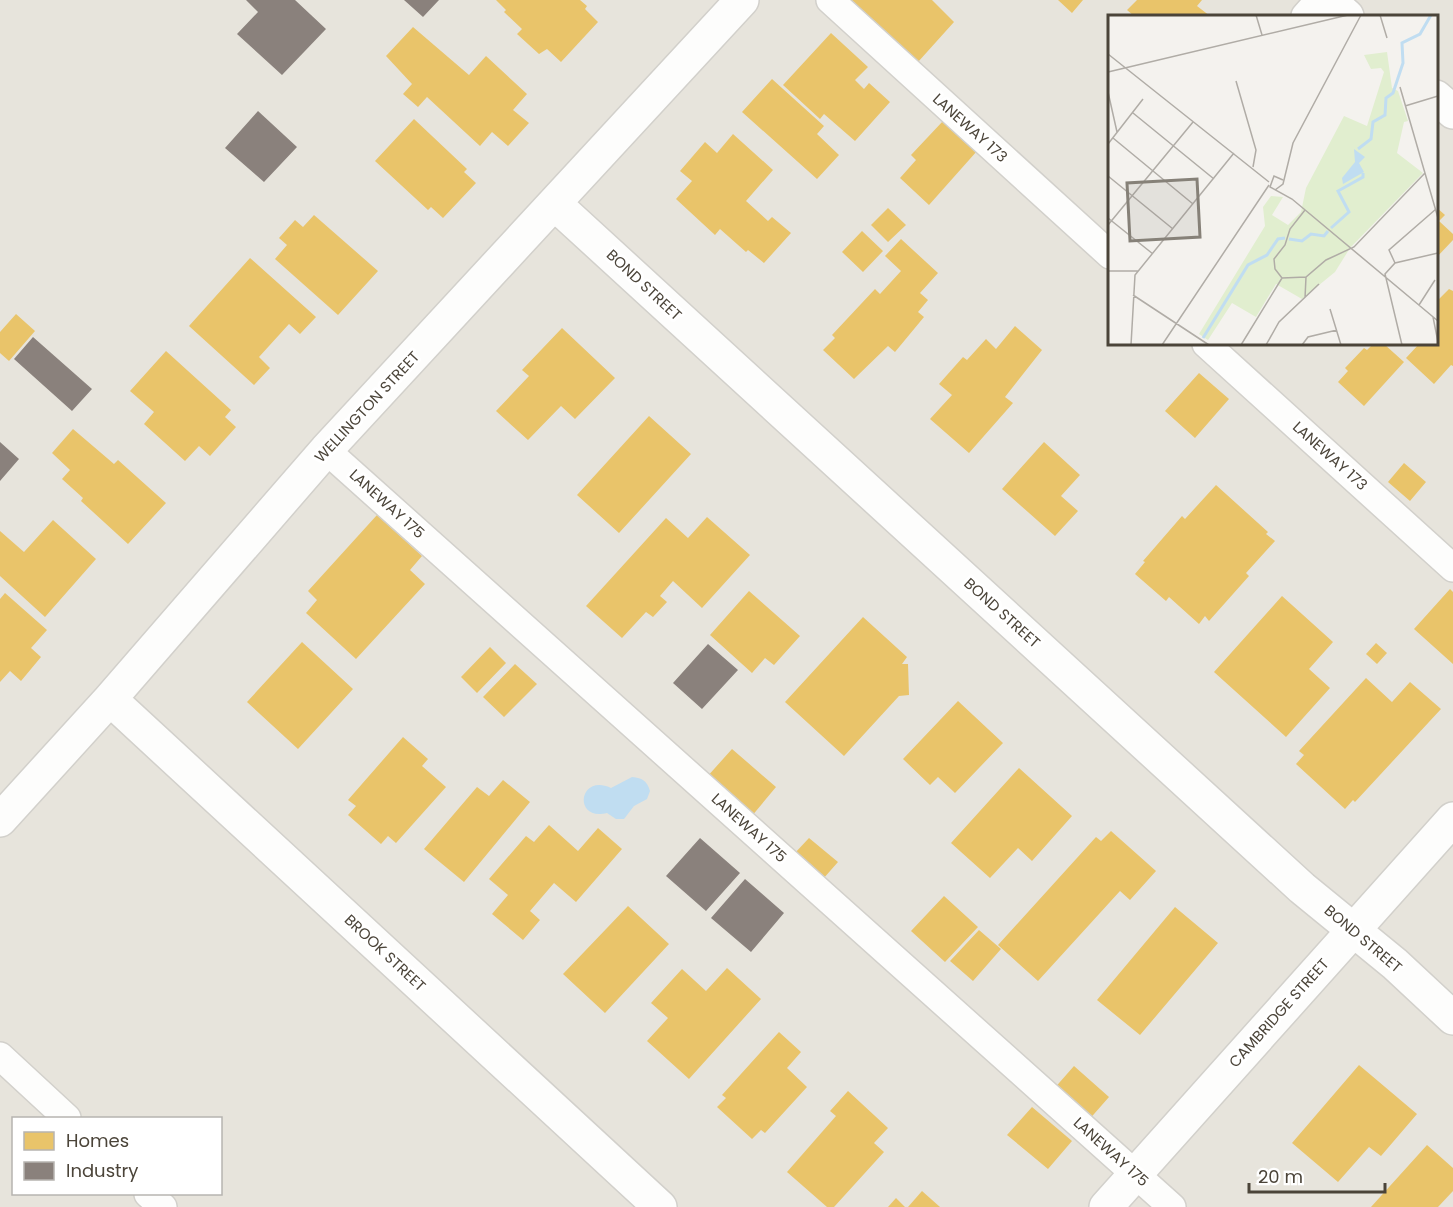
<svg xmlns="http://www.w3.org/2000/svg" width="1453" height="1207" font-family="Poppins,sans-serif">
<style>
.residential{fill:#e7e4dc;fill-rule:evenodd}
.water{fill:#c0ddf1}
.homes{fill:#e9c46a}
.industry{fill:#8a817c}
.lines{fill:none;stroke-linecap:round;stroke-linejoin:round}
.lane-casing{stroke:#d2d0cb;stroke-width:30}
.street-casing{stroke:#d2d0cb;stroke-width:36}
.lane{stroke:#fdfdfc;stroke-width:27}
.street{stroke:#fdfdfc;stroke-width:33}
.labels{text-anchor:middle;stroke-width:6;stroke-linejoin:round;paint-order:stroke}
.street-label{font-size:15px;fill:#4b4439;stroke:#fff}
.inset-river{fill:none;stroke:#c0ddf1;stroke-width:3}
.inset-road{fill:none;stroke:#b0aca6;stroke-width:1.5}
.view{fill:#868178;fill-opacity:0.15;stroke:#868178;stroke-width:3}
.inset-edge{fill:none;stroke:#4b4439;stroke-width:3}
</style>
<rect width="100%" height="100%" fill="#f4f2ee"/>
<path class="residential" d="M 0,0 L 1453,0 L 1453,1207 L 0,1207 ZM 1110,16 L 1436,16 L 1436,344 L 1110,344 ZM 14,1118 L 220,1118 L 220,1194 L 14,1194 Z"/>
<path class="water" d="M 632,777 C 643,778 647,781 650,791 L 647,799 L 634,806 L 624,819 L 616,819 L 607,813 C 573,822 578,773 611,788 Z"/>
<path class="homes" d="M 496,0 L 580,0 L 587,6 L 585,9 L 598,22 L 561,62 L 547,49 L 539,54 L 517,34 L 522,29 L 504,12 L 506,10 Z
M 850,0 L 932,0 L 954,22 L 918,62 Z
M 1058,0 L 1083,0 L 1072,13 Z
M 1137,0 L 1202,0 L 1197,6 L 1210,16 L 1134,16 L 1127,10 Z
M 413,27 L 469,75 L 486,56 L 527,94 L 513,110 L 529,123 L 508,146 L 492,132 L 480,146 L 427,97 L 418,107 L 403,94 L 412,84 L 386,56 Z
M 831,33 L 868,67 L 855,80 L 864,89 L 869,83 L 890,102 L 855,141 L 824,114 L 820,119 L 783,85 Z
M 772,79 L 824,126 L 817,134 L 839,155 L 817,179 L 742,112 Z
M 414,119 L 467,169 L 464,172 L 476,183 L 443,218 L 431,207 L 428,210 L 375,161 Z
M 943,121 L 977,151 L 929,205 L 900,178 L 916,160 L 911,155 Z
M 733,134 L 773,170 L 746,201 L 768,221 L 772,217 L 791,233 L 764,263 L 748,250 L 746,252 L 720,229 L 715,235 L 676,199 L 692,181 L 680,171 L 705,142 L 717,153 Z
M 1436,207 L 1445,215 L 1439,221 L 1453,234 L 1453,240 L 1436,258 Z
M 888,208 L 906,225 L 888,242 L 871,225 Z
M 314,215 L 378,271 L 338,315 L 275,259 L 287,245 L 279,238 L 295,220 L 303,227 Z
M 862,231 L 883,251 L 863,272 L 842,252 Z
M 901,239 L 938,273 L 920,293 L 928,300 L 918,312 L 924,317 L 895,352 L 888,346 L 854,379 L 823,350 L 835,338 L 832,335 L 875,289 L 880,294 L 901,271 L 885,256 Z
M 250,258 L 316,317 L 300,334 L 289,324 L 259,357 L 270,368 L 254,385 L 189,326 Z
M 1449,289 L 1453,291 L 1453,366 L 1451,365 L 1434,384 L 1406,358 L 1419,344 L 1436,344 L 1436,302 Z
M 16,314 L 35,331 L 9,361 L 0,353 L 0,332 Z
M 1015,326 L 1042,350 L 1005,397 L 1013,403 L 969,453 L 930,419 L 952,395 L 939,384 L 963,357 L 967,360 L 986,339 L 996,349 Z
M 562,328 L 615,378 L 575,419 L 561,406 L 528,440 L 496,411 L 529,376 L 522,370 Z
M 1373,344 L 1384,344 L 1404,362 L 1364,406 L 1338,382 L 1348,371 L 1345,368 L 1364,348 L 1367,350 Z
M 166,351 L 231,410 L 225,417 L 236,427 L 210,456 L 199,446 L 185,461 L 144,424 L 154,412 L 130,391 Z
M 1199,373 L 1229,399 L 1195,438 L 1165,411 Z
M 649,416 L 691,454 L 619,533 L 577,495 Z
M 73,429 L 114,464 L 118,460 L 166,503 L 128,544 L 81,501 L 83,498 L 62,479 L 70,470 L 52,453 Z
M 1044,442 L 1080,475 L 1061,496 L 1078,511 L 1055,536 L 1002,489 Z
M 1404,463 L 1426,482 L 1410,501 L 1388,482 Z
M 1216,485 L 1268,532 L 1266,534 L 1275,541 L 1246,573 L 1249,576 L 1209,621 L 1205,616 L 1199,624 L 1169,597 L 1166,601 L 1135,574 L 1145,562 L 1143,561 L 1182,516 L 1185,519 Z
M 377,515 L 422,556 L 410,570 L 425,584 L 356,659 L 306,613 L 317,600 L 308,591 Z
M 707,517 L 750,555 L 702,608 L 673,581 L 660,596 L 667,602 L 653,617 L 646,612 L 622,638 L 586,606 L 666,518 L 688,538 Z
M 53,520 L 96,559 L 45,617 L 0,576 L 0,531 L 24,552 Z
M 1450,589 L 1453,592 L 1453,664 L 1414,629 Z
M 749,591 L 800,636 L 774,665 L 765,658 L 752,673 L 710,635 Z
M 5,593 L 47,630 L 31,648 L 41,657 L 21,681 L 10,671 L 0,682 L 0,599 Z
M 1282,596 L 1333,642 L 1309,669 L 1330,688 L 1286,737 L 1214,672 Z
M 863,617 L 907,657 L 902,664 L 908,664 L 909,695 L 899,696 L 844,756 L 785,702 Z
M 302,642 L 353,689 L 298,749 L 247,702 Z
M 1376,643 L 1387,653 L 1377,664 L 1366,654 Z
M 490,647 L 506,663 L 477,693 L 461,677 Z
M 515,664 L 537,684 L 504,717 L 483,697 Z
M 1366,678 L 1392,702 L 1410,682 L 1441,709 L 1355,802 L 1353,800 L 1345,809 L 1296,764 L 1304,755 L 1299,751 Z
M 958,701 L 1003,743 L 955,793 L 938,777 L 930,785 L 903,759 Z
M 403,737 L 428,759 L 422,766 L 446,787 L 396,843 L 388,836 L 381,844 L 348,815 L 356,806 L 348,800 Z
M 732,749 L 776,787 L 751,817 L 706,778 Z
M 1019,768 L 1072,816 L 1032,861 L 1018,848 L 990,878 L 951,843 Z
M 503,780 L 530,802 L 464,882 L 424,849 L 477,787 L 489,796 Z
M 549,825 L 578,851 L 598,828 L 622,849 L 576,902 L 554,883 L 530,911 L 540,920 L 523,940 L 492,914 L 508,895 L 489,879 L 526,836 L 534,842 Z
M 1111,831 L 1156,871 L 1130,900 L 1120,891 L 1038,981 L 998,945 L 1096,837 L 1101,841 Z
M 809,838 L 838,862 L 823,879 L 794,854 Z
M 944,896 L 978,927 L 945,962 L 911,931 Z
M 628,906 L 669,944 L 605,1013 L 563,974 Z
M 1175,907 L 1218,943 L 1140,1035 L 1097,1000 Z
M 979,930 L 1001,949 L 973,981 L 950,961 Z
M 727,968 L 761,999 L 689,1079 L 647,1041 L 668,1018 L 651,1003 L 682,969 L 706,991 Z
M 779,1032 L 801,1052 L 787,1068 L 807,1087 L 765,1133 L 761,1130 L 752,1139 L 717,1107 L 726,1098 L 722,1095 Z
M 1359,1065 L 1417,1114 L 1381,1156 L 1369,1147 L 1338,1182 L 1292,1143 Z
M 1074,1066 L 1109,1097 L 1087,1122 L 1052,1091 Z
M 848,1091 L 888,1128 L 874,1143 L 884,1152 L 834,1207 L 827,1207 L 787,1172 L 836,1116 L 830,1111 Z
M 1032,1107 L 1072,1141 L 1048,1169 L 1007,1135 Z
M 1427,1145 L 1453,1168 L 1453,1191 L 1438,1207 L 1371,1207 Z
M 922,1191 L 940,1207 L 908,1207 Z
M 896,1198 L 905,1207 L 888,1207 Z"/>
<path class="industry" d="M 246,0 L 295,0 L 326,29 L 282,75 L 237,34 L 258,12 Z
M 404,0 L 439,0 L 423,17 Z
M 258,111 L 297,147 L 264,182 L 225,148 Z
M 33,337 L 92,389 L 72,411 L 14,359 Z
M 0,442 L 19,459 L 0,481 Z
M 708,644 L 738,670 L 702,709 L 673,683 Z
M 700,838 L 740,873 L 706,911 L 666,876 Z
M 745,879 L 784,913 L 751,952 L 711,918 Z"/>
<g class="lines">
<g class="lane-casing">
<path id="lane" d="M 830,0 L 1110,255
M 1305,16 L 1319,0
M 1206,344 L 1453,568
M 326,450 L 1172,1207
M 0,1056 L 67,1118
M 148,1194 L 163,1207"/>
</g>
<g class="street-casing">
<path id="street" d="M 1328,0 L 1347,16
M 1436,97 L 1453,112
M 555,204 L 1302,888 L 1395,964 L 1453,1018
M 110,699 L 660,1207
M 0,820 L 110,699 L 326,450 L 742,0
M 1106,1207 L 1453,819"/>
</g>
<use href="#lane" class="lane"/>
<use href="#street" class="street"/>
</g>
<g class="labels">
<g class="street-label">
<text transform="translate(970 128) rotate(42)" y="5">LANEWAY 173</text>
<text transform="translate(644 285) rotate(43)" y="5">BOND STREET</text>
<text transform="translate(367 407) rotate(-47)" y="5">WELLINGTON STREET</text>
<text transform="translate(1330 456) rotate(42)" y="5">LANEWAY 173</text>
<text transform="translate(387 504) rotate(42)" y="5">LANEWAY 175</text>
<text transform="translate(1002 613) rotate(42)" y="5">BOND STREET</text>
<text transform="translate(749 828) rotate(42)" y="5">LANEWAY 175</text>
<text transform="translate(1363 939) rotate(40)" y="5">BOND STREET</text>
<text transform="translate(385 953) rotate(43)" y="5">BROOK STREET</text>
<text transform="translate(1279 1013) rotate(-48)" y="5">CAMBRIDGE STREET</text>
<text transform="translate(1111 1152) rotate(42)" y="5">LANEWAY 175</text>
</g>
</g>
<g transform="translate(1108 15)">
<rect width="330" height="330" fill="#f4f2ee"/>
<path d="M 279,37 L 284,73 L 290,76 L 300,106 L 296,107 L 289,138 L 315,158 L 242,233 L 227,257 L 194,284 L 168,269 L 148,302 L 124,288 L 100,325 L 91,319 L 157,211 L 155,192 L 163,181 L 175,182 L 164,200 L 180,210 L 193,197 L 198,173 L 236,101 L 259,111 L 276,57 L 273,53 L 263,54 L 256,40 Z" fill="#e1eecf"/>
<path d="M 246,134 L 257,142 L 251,148 L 256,157 L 235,169 L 234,163 L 247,147 Z" fill="#c0ddf1"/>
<path class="inset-river" d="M 250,134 L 263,124 L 265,107 L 277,100 L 278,83 L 285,78 L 295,48 L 294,28 L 312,19 L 323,0M 223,213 L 241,197 L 230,176 L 255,162 L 255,158M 181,224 L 194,226 L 203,219 L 216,221 L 220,216M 95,323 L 140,250 L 159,240 L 170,224 L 177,223"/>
<path class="inset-road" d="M 148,0 L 154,20M 272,0 L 279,23M 0,39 L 161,167M 0,57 L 240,0M 128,66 L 148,135 L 145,152M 292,72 L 330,203M 0,77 L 9,117M 297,91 L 330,81M 25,98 L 106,164M 5,123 L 85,189M 0,129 L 35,84M 0,161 L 65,214M 175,165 L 166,161 L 162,172 L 184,184 L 330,306M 167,175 L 175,169 L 185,128 L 253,0M 0,203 L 45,239M 0,210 L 85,107M 287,248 L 281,235 L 328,194M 0,256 L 30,256M 174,263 L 198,262 L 218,245 L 246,232 L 317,158M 174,263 L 167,254 L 166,244 L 177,230 L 182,214 L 197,195M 25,280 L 101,330M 197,283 L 198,262M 311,290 L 327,265M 222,294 L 233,330M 325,302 L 330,327M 23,330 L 27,260 L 126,138M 54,330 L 161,170M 133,330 L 174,263M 158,330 L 171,307 L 211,269M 194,330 L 200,322 L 229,315M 294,330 L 277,259 L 287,248 L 330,238"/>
<path class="view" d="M 89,164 L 92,222 L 22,226 L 19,168 Z"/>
<rect width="330" height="330" class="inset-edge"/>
</g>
<rect x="12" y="1117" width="210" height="78" fill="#ffffff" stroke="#b7b4b0" stroke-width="1.5"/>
<rect x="24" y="1132" width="30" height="18" fill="#e9c46a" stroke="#b7b4b0" stroke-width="1.5"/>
<text x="66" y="1147" font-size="18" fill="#4b4439">Homes</text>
<rect x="24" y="1162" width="30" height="18" fill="#8a817c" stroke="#b7b4b0" stroke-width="1.5"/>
<text x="66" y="1177" font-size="18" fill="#4b4439">Industry</text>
<path d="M1249 1183v9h136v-9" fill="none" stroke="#4b4439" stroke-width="3"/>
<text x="1258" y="1183" font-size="18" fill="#4b4439" stroke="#ffffff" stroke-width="4.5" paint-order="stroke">20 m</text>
</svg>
